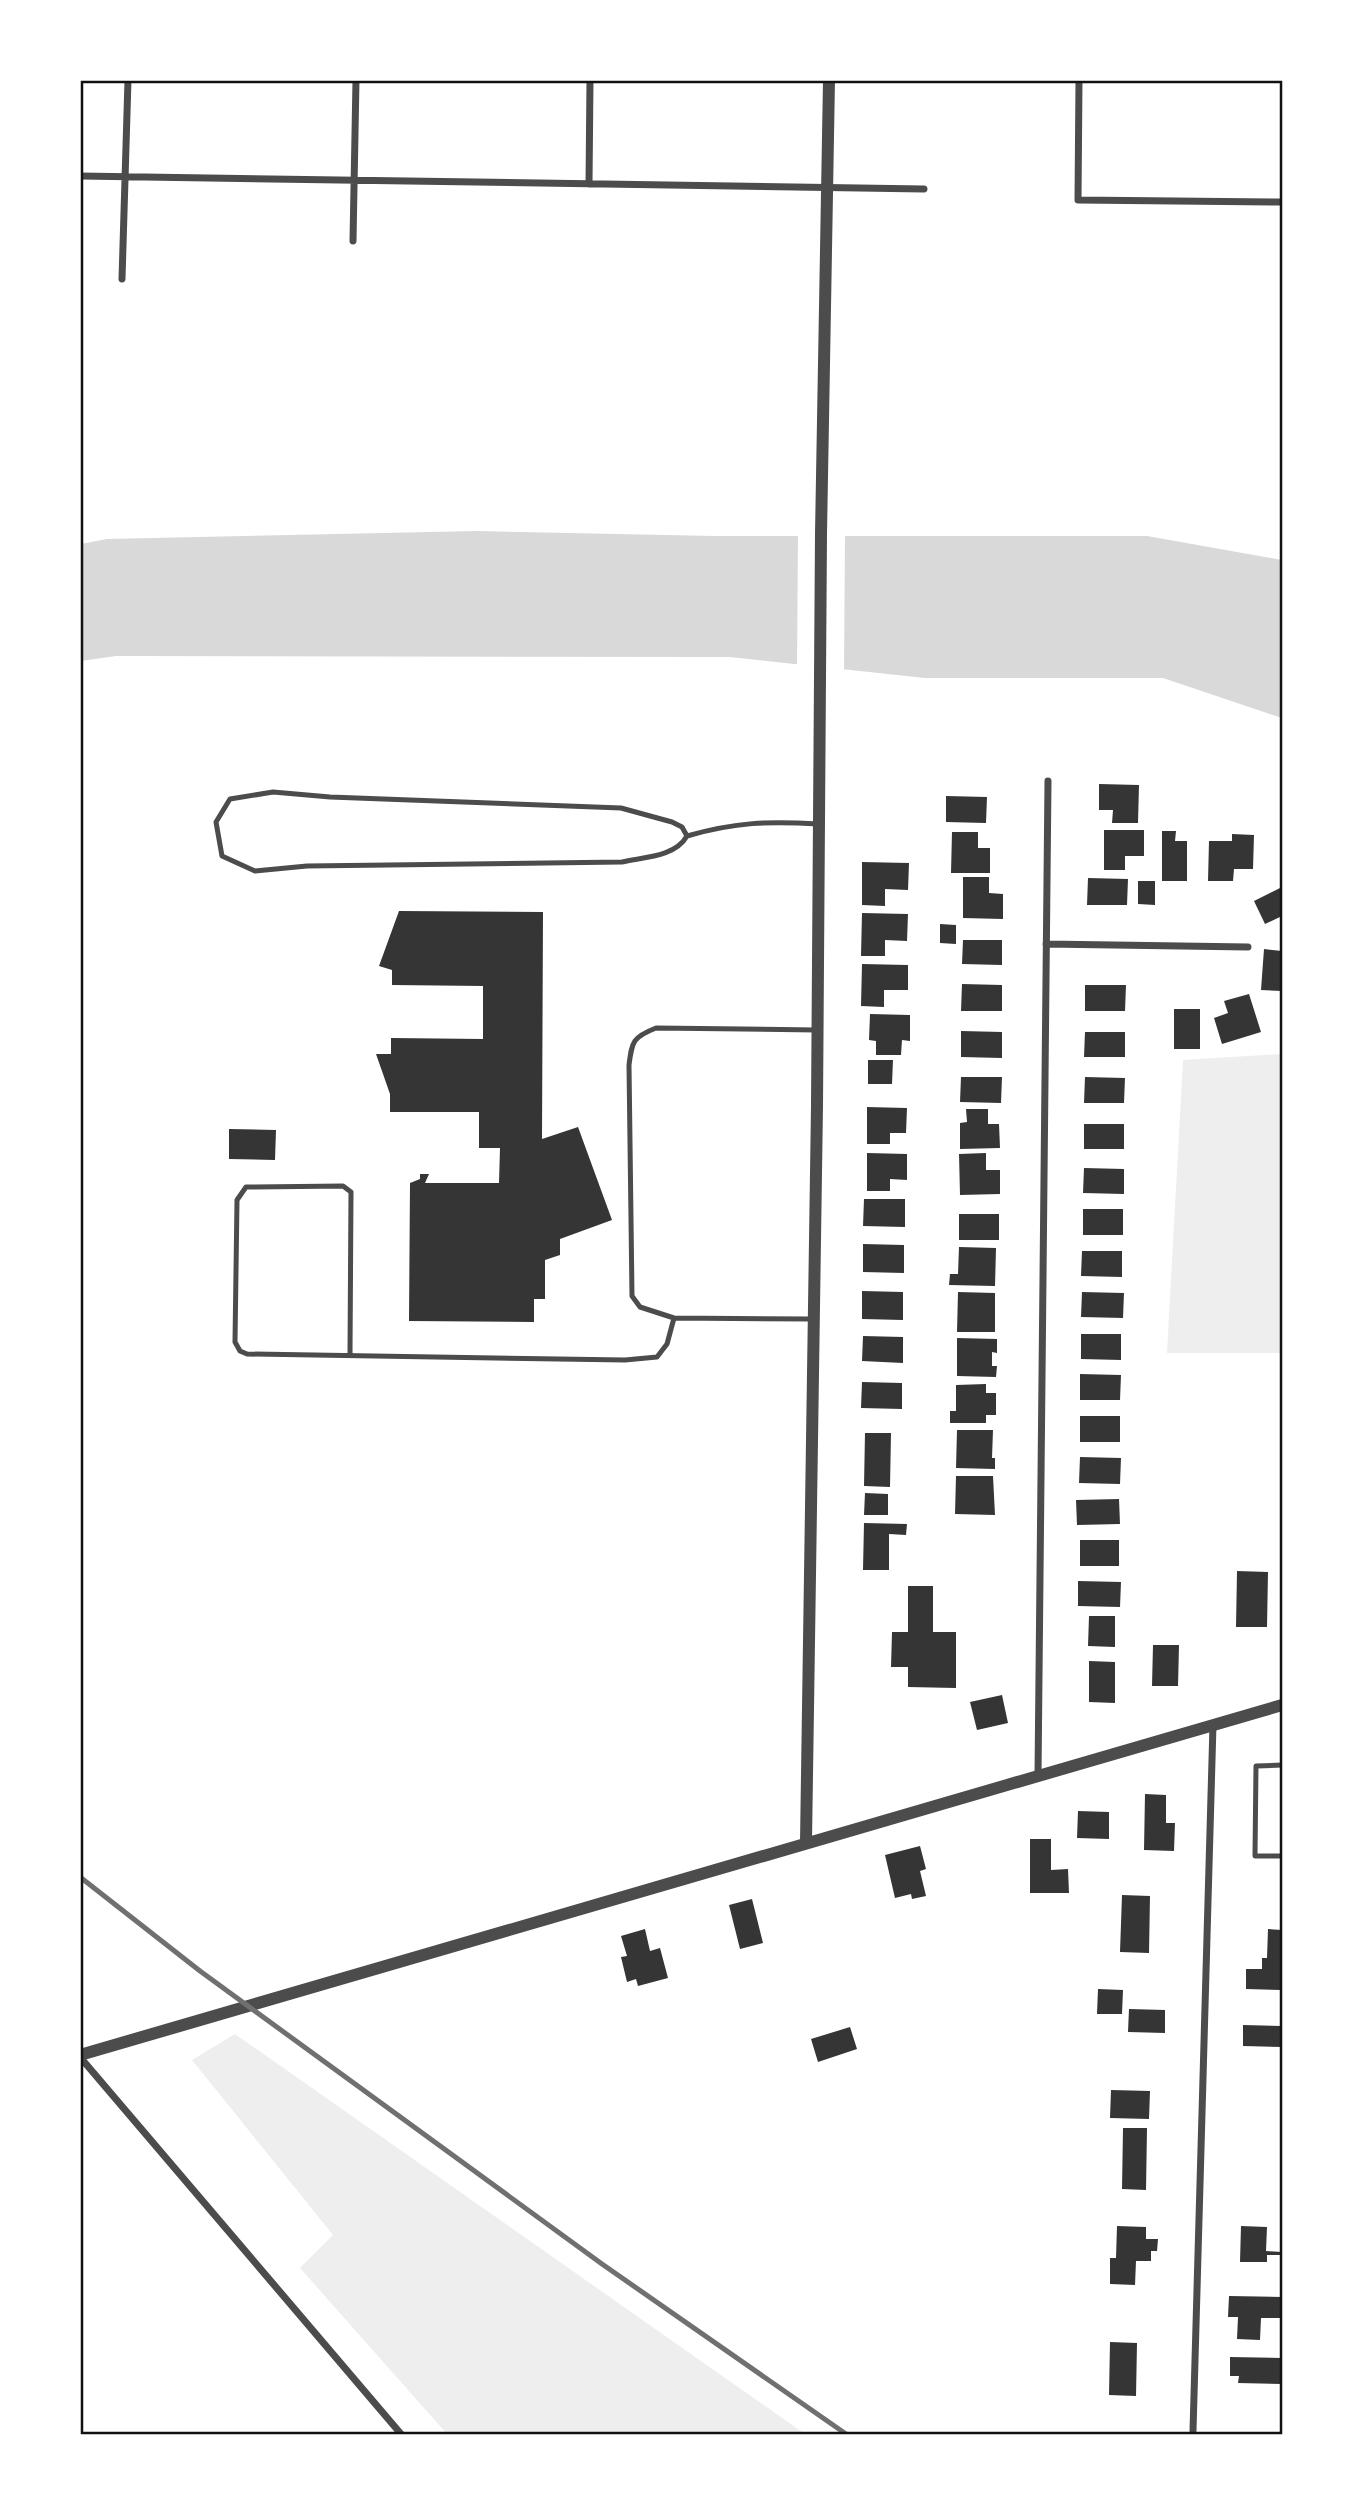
<svg xmlns="http://www.w3.org/2000/svg" width="1363" height="2515" font-family="'Noto Sans',sans-serif">
<style>
.green{fill:#eee}
.water{fill:#d9d9d9}
.pier{fill:#fff}
.building{fill:#353535}
.lines{fill:none;stroke-linecap:round;stroke-linejoin:round}
.service{stroke:#4c4c4c;stroke-width:5}
.minor{stroke:#4c4c4c;stroke-width:7}
.tertiary{stroke:#4c4c4c;stroke-width:12}
.rail{stroke:#707070;stroke-width:5}
.neatline{fill:none;stroke:#111;stroke-width:2.5}
</style>
<rect width="100%" height="100%" fill="#fff"/>
<path class="green" d="M 1282,1054 L 1282,1353 L 1167,1353 L 1183,1060 Z
M 235,2034 L 805,2434 L 447,2434 L 300,2268 L 333,2235 L 192,2060 Z"/>
<path class="water" d="M 477,531 L 714,536 L 1147,536 L 1282,560 L 1282,718 L 1163,678 L 925,678 L 730,657 L 116,656 L 81,661 L 81,544 L 107,539 Z"/>
<path class="pier" d="M 798,533 L 845,534 L 844,673 L 797,668 Z"/>
<path class="building" d="M 1099,784 L 1139,785 L 1138,823 L 1112,823 L 1113,810 L 1099,810 Z
M 946,796 L 987,797 L 986,823 L 946,822 Z
M 1104,830 L 1144,830 L 1144,856 L 1125,856 L 1125,870 L 1104,870 Z
M 1162,831 L 1176,831 L 1175,841 L 1187,841 L 1187,881 L 1162,881 Z
M 952,832 L 978,832 L 978,848 L 990,848 L 990,873 L 951,873 Z
M 1232,834 L 1254,835 L 1253,869 L 1234,869 L 1233,881 L 1208,881 L 1209,841 L 1232,841 Z
M 862,862 L 909,863 L 908,890 L 885,889 L 885,906 L 862,905 Z
M 963,877 L 989,877 L 989,893 L 1003,894 L 1003,919 L 963,918 Z
M 1088,878 L 1128,879 L 1127,905 L 1087,905 Z
M 1138,881 L 1155,881 L 1155,905 L 1138,904 Z
M 1282,887 L 1282,916 L 1265,924 L 1254,901 Z
M 399,911 L 543,912 L 542,1139 L 578,1127 L 612,1220 L 560,1239 L 560,1255 L 545,1260 L 545,1299 L 534,1299 L 534,1322 L 409,1321 L 410,1183 L 420,1179 L 420,1174 L 429,1174 L 425,1183 L 499,1183 L 500,1148 L 479,1148 L 479,1112 L 390,1112 L 390,1094 L 376,1054 L 391,1054 L 391,1038 L 483,1039 L 483,986 L 392,985 L 392,970 L 379,966 Z
M 862,913 L 908,914 L 907,941 L 885,940 L 885,956 L 861,956 Z
M 940,924 L 956,925 L 956,944 L 940,943 Z
M 963,940 L 1002,940 L 1002,965 L 962,964 Z
M 1264,949 L 1282,951 L 1282,991 L 1261,990 Z
M 862,964 L 908,965 L 908,990 L 884,990 L 884,1007 L 861,1006 Z
M 962,984 L 1002,985 L 1002,1011 L 961,1011 Z
M 1085,985 L 1126,985 L 1125,1011 L 1085,1011 Z
M 1249,994 L 1261,1032 L 1222,1044 L 1214,1018 L 1228,1013 L 1224,1001 Z
M 1174,1009 L 1200,1009 L 1200,1049 L 1174,1049 Z
M 870,1014 L 910,1015 L 910,1041 L 902,1040 L 901,1055 L 876,1055 L 876,1041 L 869,1040 Z
M 961,1031 L 1002,1032 L 1002,1058 L 961,1057 Z
M 1085,1032 L 1125,1032 L 1125,1057 L 1084,1057 Z
M 868,1060 L 893,1060 L 892,1084 L 868,1084 Z
M 961,1077 L 1002,1077 L 1001,1103 L 960,1102 Z
M 1085,1077 L 1125,1078 L 1124,1103 L 1084,1103 Z
M 867,1107 L 907,1108 L 906,1133 L 890,1133 L 890,1144 L 867,1144 Z
M 966,1109 L 988,1109 L 988,1124 L 999,1124 L 1000,1148 L 960,1149 L 960,1123 L 967,1122 Z
M 1084,1124 L 1124,1124 L 1124,1149 L 1084,1149 Z
M 229,1129 L 276,1130 L 275,1160 L 229,1159 Z
M 867,1153 L 907,1154 L 907,1180 L 890,1179 L 890,1191 L 867,1191 Z
M 986,1153 L 986,1170 L 1000,1170 L 1000,1194 L 960,1195 L 959,1154 Z
M 1084,1168 L 1124,1169 L 1124,1194 L 1083,1193 Z
M 864,1199 L 905,1199 L 905,1227 L 863,1226 Z
M 1083,1209 L 1123,1209 L 1123,1235 L 1083,1235 Z
M 959,1214 L 999,1214 L 999,1240 L 959,1240 Z
M 863,1244 L 904,1245 L 904,1273 L 863,1272 Z
M 959,1247 L 996,1248 L 995,1286 L 949,1285 L 950,1274 L 958,1274 Z
M 1082,1251 L 1122,1251 L 1122,1277 L 1081,1276 Z
M 862,1291 L 903,1292 L 903,1320 L 862,1319 Z
M 958,1292 L 995,1293 L 995,1332 L 957,1332 Z
M 1082,1292 L 1124,1293 L 1123,1318 L 1081,1317 Z
M 1081,1334 L 1121,1334 L 1121,1360 L 1081,1359 Z
M 863,1336 L 903,1337 L 903,1363 L 862,1361 Z
M 957,1338 L 997,1339 L 997,1353 L 992,1352 L 992,1366 L 997,1366 L 996,1377 L 957,1376 Z
M 1080,1374 L 1121,1375 L 1120,1400 L 1080,1400 Z
M 862,1382 L 902,1383 L 902,1409 L 861,1408 Z
M 986,1384 L 986,1393 L 996,1393 L 996,1415 L 986,1415 L 986,1423 L 950,1423 L 950,1411 L 956,1411 L 956,1385 Z
M 1080,1416 L 1120,1416 L 1120,1442 L 1080,1442 Z
M 957,1430 L 993,1430 L 992,1458 L 995,1458 L 995,1469 L 956,1468 Z
M 865,1433 L 891,1433 L 890,1487 L 864,1486 Z
M 1080,1457 L 1121,1458 L 1120,1484 L 1079,1483 Z
M 956,1476 L 993,1476 L 995,1515 L 955,1514 Z
M 865,1493 L 888,1494 L 888,1515 L 864,1515 Z
M 1119,1499 L 1120,1524 L 1077,1525 L 1076,1500 Z
M 864,1523 L 907,1524 L 906,1535 L 889,1534 L 889,1570 L 863,1570 Z
M 1080,1540 L 1119,1540 L 1119,1566 L 1080,1566 Z
M 1237,1571 L 1268,1572 L 1267,1627 L 1236,1627 Z
M 1078,1581 L 1121,1582 L 1120,1607 L 1078,1606 Z
M 908,1586 L 933,1586 L 933,1632 L 956,1632 L 956,1688 L 908,1687 L 908,1667 L 891,1667 L 892,1632 L 908,1632 Z
M 1089,1616 L 1115,1616 L 1115,1647 L 1088,1646 Z
M 1153,1645 L 1179,1645 L 1178,1686 L 1152,1686 Z
M 1089,1661 L 1115,1662 L 1115,1703 L 1089,1702 Z
M 1002,1695 L 1008,1723 L 977,1730 L 970,1702 Z
M 1145,1794 L 1166,1795 L 1166,1823 L 1175,1823 L 1174,1851 L 1144,1850 Z
M 1078,1811 L 1109,1812 L 1109,1839 L 1077,1838 Z
M 1030,1839 L 1051,1839 L 1051,1870 L 1068,1869 L 1069,1893 L 1030,1893 Z
M 920,1846 L 926,1869 L 920,1871 L 926,1896 L 912,1899 L 911,1894 L 895,1898 L 885,1855 Z
M 1122,1895 L 1150,1896 L 1149,1953 L 1120,1952 Z
M 752,1899 L 763,1943 L 740,1949 L 729,1905 Z
M 645,1929 L 650,1951 L 660,1948 L 668,1978 L 638,1986 L 636,1979 L 627,1982 L 621,1957 L 627,1956 L 621,1936 Z
M 1268,1929 L 1282,1930 L 1282,1990 L 1246,1989 L 1246,1969 L 1262,1969 L 1262,1958 L 1267,1958 Z
M 1098,1989 L 1123,1990 L 1122,2014 L 1097,2014 Z
M 1129,2009 L 1165,2010 L 1165,2033 L 1128,2032 Z
M 1243,2025 L 1282,2026 L 1282,2047 L 1243,2046 Z
M 850,2027 L 857,2049 L 818,2062 L 811,2039 Z
M 1111,2090 L 1150,2091 L 1149,2119 L 1110,2118 Z
M 1123,2128 L 1147,2128 L 1146,2190 L 1122,2189 Z
M 1117,2226 L 1146,2227 L 1146,2239 L 1158,2239 L 1157,2251 L 1151,2251 L 1151,2261 L 1136,2261 L 1135,2285 L 1110,2284 L 1110,2258 L 1116,2258 Z
M 1241,2226 L 1267,2227 L 1266,2251 L 1282,2252 L 1282,2255 L 1267,2255 L 1267,2262 L 1240,2262 Z
M 1229,2296 L 1282,2297 L 1281,2318 L 1261,2318 L 1260,2340 L 1237,2339 L 1238,2317 L 1228,2317 Z
M 1110,2342 L 1137,2343 L 1136,2396 L 1109,2395 Z
M 1230,2357 L 1282,2358 L 1282,2384 L 1238,2383 L 1239,2376 L 1230,2376 Z"/>
<g class="lines">
<path class="service" d="M 687,836 L 682,827 L 672,822 L 621,808 L 330,797 L 273,792 L 230,799 L 216,822 L 222,856 L 255,871 L 307,866 L 622,862 C 644,857 675,857 687,836 C 736,822 768,821 819,824
M 813,1319 L 674,1318 L 640,1307 L 632,1296 L 629,1065 C 632,1041 633,1037 656,1028 L 817,1030
M 350,1355 L 351,1192 L 343,1186 L 246,1187 L 237,1200 L 235,1342 L 240,1351 L 247,1354 L 625,1360 L 657,1357 L 667,1344 L 674,1318
M 1282,1765 L 1256,1766 L 1255,1856 L 1282,1856"/>
<path class="minor" d="M 1079,80 L 1078,200 L 1282,202
M 80,176 L 924,189
M 589,184 L 590,80
M 353,241 L 356,80
M 122,279 L 128,80
M 1046,944 L 1248,947
M 1038,1775 L 1048,781
M 80,2057 L 401,2434
M 1193,2431 L 1213,1725"/>
<path class="tertiary" d="M 806,1842 L 817,1106 L 821,534 L 829,80
M 80,2055 L 1282,1705"/>
<path class="rail" d="M 80,1877 L 200,1971 L 602,2264 L 846,2434"/>
</g>
<rect width="1363" height="2515" fill="none" stroke="#ffffff" stroke-width="164"/>
<rect x="82" y="82" width="1199" height="2351" class="neatline"/>
</svg>
